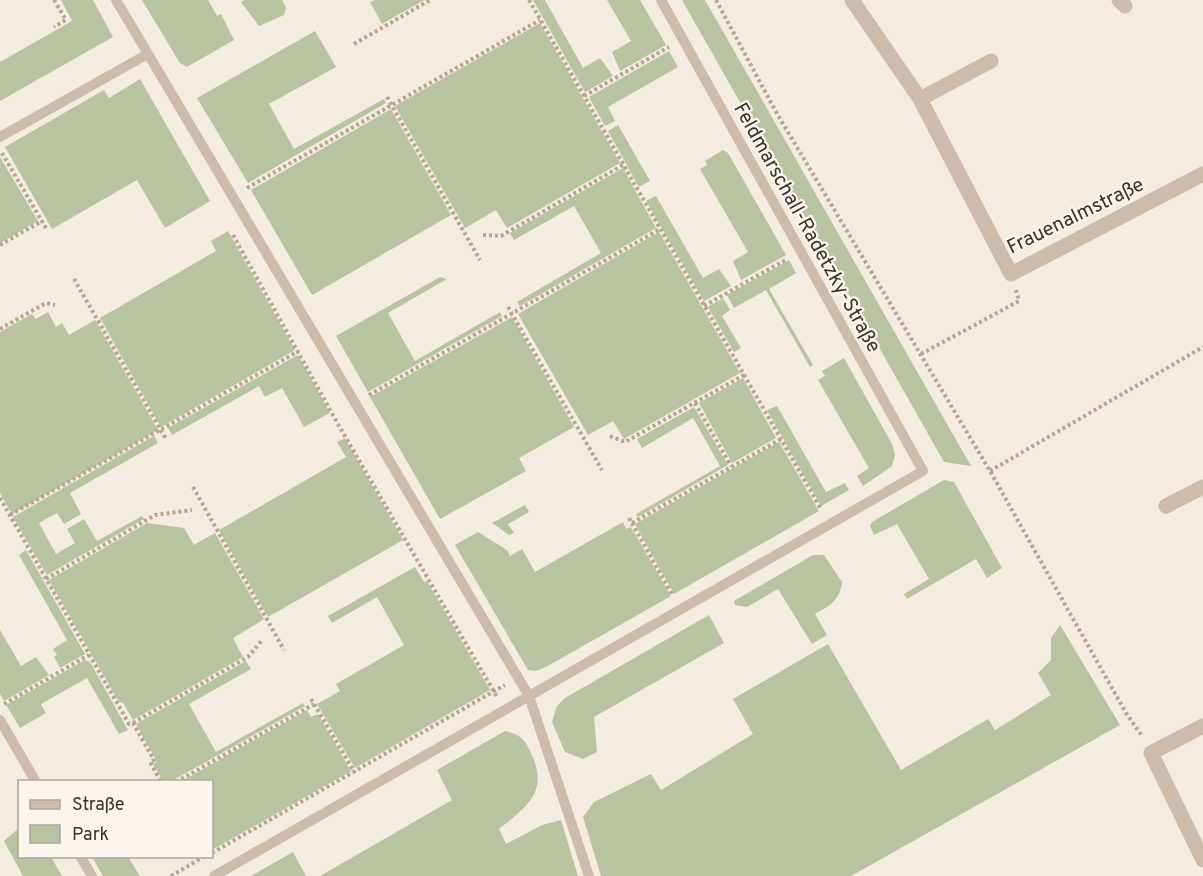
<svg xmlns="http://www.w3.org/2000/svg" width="1203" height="876" font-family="Overpass,sans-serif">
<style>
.green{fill:#b8c4a0}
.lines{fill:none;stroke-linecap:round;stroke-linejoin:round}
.path{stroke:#b9a596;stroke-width:4;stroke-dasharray:3 3;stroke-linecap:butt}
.service{stroke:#cdbbac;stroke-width:10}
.minor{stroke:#cdbbac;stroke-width:15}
.labels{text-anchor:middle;stroke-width:4.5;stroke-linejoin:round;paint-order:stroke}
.street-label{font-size:20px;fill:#3b302b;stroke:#fbf5ee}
</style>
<rect width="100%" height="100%" fill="#f4ebe1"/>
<path class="green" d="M 61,0 L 93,0 L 113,37 L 0,101 L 0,62 L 72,21 Z
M 142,0 L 208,0 L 217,16 L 221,14 L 234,40 L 187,67 L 180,63 Z
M 245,0 L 282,0 L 286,7 L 284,15 L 259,26 L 241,2 Z
M 375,0 L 424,0 L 382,24 L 370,2 Z
M 533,0 L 545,0 L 583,68 L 600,58 L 613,76 L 585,92 Z
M 607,0 L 640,0 L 666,45 L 620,71 L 612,52 L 631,41 Z
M 682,0 L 705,0 L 971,466 L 944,462 Z
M 540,23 L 620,163 L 507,228 L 496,210 L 465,228 L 395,106 Z
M 315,31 L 336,67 L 269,104 L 294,149 L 384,99 L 386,103 L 248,183 L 197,98 Z
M 669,51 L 678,67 L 608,107 L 615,121 L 605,126 L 589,97 Z
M 140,79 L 210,201 L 165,228 L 137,180 L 52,229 L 5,147 L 104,90 L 109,98 Z
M 391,109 L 451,215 L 312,295 L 251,190 Z
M 618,125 L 650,181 L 639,187 L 608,131 Z
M 723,150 L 728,153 L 786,255 L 741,280 L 733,261 L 748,252 L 700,169 L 707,165 L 705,161 Z
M 0,157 L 38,221 L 0,243 Z
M 623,168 L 656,228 L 520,306 L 517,302 L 601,253 L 574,206 L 514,240 L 510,233 Z
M 656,196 L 703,278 L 719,269 L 731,286 L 704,301 L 646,201 Z
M 228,231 L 295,350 L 161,427 L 100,318 L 216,251 L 211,241 Z
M 659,232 L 740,373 L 624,439 L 613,421 L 588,435 L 518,314 Z
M 789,260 L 796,273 L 769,289 L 813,365 L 810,367 L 766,290 L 734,308 L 727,295 Z
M 440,277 L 447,279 L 388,313 L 415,361 L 500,312 L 502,316 L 368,392 L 336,336 Z
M 723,298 L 730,310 L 722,316 L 741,348 L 734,352 L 708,307 Z
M 48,312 L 56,327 L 62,323 L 69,335 L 95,320 L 158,430 L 12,514 L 0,493 L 0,332 L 32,314 L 36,319 Z
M 512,317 L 574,427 L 519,458 L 526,471 L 440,519 L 370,397 Z
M 298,355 L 330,413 L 304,427 L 282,388 L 265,397 L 259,386 L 172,435 L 168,428 Z
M 844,358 L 892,444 L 895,455 L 892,466 L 863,486 L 857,476 L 869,468 L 818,380 L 825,376 L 822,371 Z
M 743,378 L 776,438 L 732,463 L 699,403 Z
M 777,406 L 826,492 L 845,483 L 849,490 L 821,506 L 767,410 Z
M 694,407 L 728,465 L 638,517 L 636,514 L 720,466 L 693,418 L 642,448 L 637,439 Z
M 154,436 L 158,443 L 70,493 L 81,514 L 64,524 L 57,513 L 39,523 L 56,554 L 75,543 L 67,529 L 84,519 L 97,541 L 142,516 L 144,519 L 47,575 L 13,517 Z
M 345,438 L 403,540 L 268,617 L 219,530 L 346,457 L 337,442 Z
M 779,442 L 819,511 L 674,594 L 635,524 Z
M 944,480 L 954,482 L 1002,568 L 987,578 L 976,559 L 907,599 L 904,594 L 929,579 L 897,524 L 874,535 L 870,526 L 872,522 Z
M 525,505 L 529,512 L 508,524 L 514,533 L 509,535 L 492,523 Z
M 623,522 L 626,529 L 631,527 L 671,596 L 546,667 L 536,671 L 528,670 L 455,545 L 478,532 L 507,550 L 510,556 L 522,549 L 535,572 Z
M 147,523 L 184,528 L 194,545 L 215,533 L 264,619 L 233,638 L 243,657 L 133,720 L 123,703 L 119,702 L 49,580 Z
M 26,550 L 85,654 L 60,668 L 54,657 L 57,655 L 53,649 L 67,640 L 19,555 Z
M 813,555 L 824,555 L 842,582 C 840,600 831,605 815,614 L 827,635 L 812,644 L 778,589 L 747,607 L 735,605 L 734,601 Z
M 415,567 L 424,582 L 427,581 L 490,690 L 355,768 L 317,704 L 340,691 L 336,684 L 404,645 L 377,597 L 332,623 L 328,616 Z
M 709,615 L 724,643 L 594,717 L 597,752 L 583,759 L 565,752 L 552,722 L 557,706 L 565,698 Z
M 1060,625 L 1120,725 L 851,876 L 601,876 L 583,817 L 594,802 L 651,774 L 661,790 L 753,734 L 733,699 L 828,644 L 901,770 L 988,719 L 995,730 L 1051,695 L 1038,673 L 1051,660 L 1051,638 Z
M 0,630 L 21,666 L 36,657 L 49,675 L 4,701 L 0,694 Z
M 85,660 L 90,662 L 128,730 L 119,734 L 87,678 L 41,704 L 46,713 L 20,728 L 6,705 Z
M 246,661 L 251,669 L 189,704 L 216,752 L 303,703 L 305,706 L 172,781 L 163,781 L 153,764 L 157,762 L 136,724 Z
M 307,710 L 311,717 L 318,714 L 351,771 L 212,850 L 212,782 L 182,781 Z
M 505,731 C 520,734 525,739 531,753 C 549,791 528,806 499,829 L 506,844 L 542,825 L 561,820 L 578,876 L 320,876 L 452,800 L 437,770 Z
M 19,828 L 20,856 L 51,857 L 62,876 L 23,876 L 4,841 Z
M 293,852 L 306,876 L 251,876 Z
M 92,857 L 128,857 L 140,876 L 103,876 Z"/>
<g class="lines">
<path class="path" d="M 54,0 L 66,20 L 54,27
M 529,0 L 821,509
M 716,0 L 776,112 L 990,471 L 1126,713 L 1142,736
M 354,44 L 430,0
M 584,96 L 669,47
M 387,97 L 480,260
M 2,153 L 47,230
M 247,188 L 540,20
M 233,235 L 339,426 L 497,697
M 483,235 L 501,236 L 623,165
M 0,245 L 42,221
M 74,279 L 166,439
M 704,306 L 787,259
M 508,307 L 602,470
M 0,329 L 46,303 L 55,305
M 921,354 L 1019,301 L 1016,290
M 369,395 L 660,229
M 695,403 L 731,466
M 610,436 L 625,442 L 744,375
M 990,471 L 1203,347
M 193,487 L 284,650
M 0,498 L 129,724 L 133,723 L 154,760 L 150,762 L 161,782
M 10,515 L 299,351
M 629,518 L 673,596
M 632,523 L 781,439
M 46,579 L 155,515 L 192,510
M 311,699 L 355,773
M 4,704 L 89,655
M 133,723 L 248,657 L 263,639
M 176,782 L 314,704
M 212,853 L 505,685
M 171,876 L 205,856"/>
<path class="service" d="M 116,0 L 529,696 L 589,876
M 0,137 L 146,55
M 0,720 L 36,782
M 80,856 L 92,876
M 214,876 L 923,471 L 661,0"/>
<path class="minor" d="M 852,0 L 920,99 L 1011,274 L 1203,174
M 1119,0 L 1125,6
M 920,99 L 991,61
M 1166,506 L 1203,487
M 1203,726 L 1151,753 L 1203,860"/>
</g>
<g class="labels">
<g class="street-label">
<text transform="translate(1075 215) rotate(-26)" y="7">Frauenalmstraße</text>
<text transform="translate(808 227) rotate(61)" y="7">Feldmarschall-Radetzky-Straße</text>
</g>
</g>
<rect x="18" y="780" width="195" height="78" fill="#fbf5ee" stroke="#aea6a0" stroke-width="1.5"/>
<rect x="30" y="800" width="30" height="9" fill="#cdbbac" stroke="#aea6a0" stroke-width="1.5"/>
<text x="72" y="810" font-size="18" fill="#3b302b">Straße</text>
<rect x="30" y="825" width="30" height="18" fill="#b8c4a0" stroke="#aea6a0" stroke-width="1.5"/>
<text x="72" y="840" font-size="18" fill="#3b302b">Park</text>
</svg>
